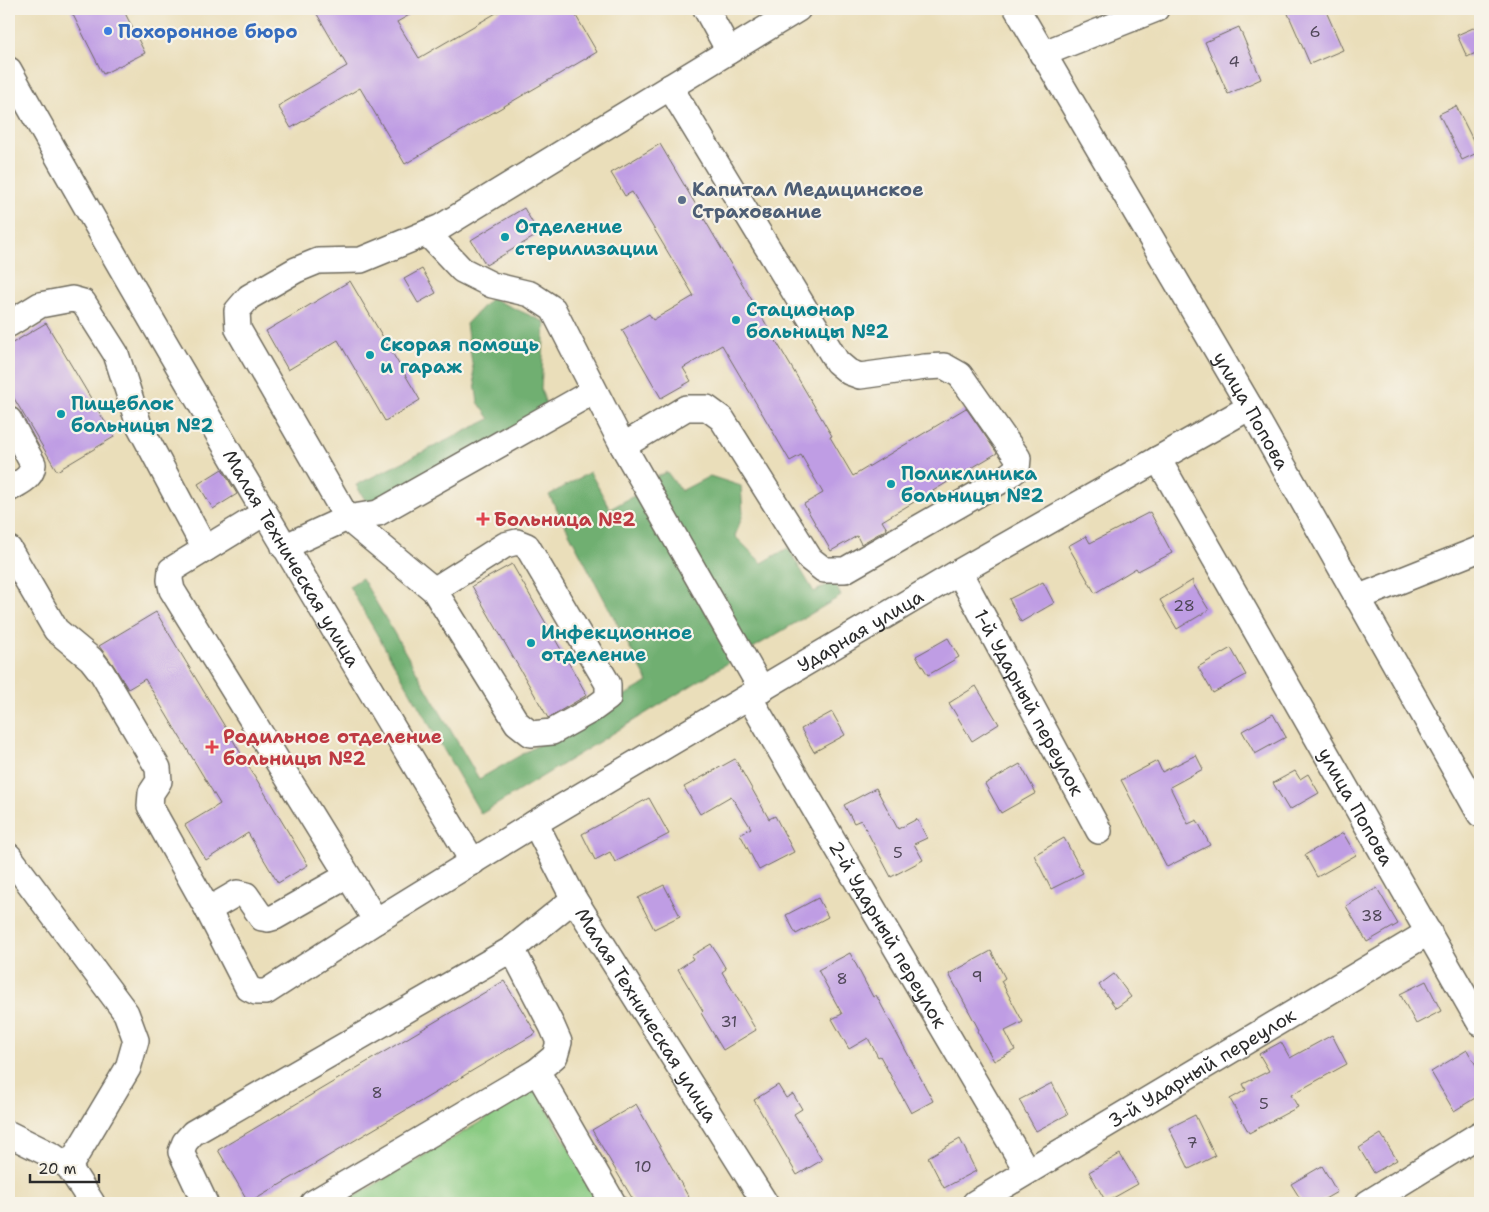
<svg xmlns="http://www.w3.org/2000/svg" width="1489" height="1212" font-family="'Shantell Sans',sans-serif">
<style>
.green{fill:#8acb83;stroke:#5a7b57}
.forest{fill:#6faf71;stroke:#4d6d4e}
.building{fill:#bf9de4}
.lines{fill:none;stroke-linecap:round;stroke-linejoin:round}
.minor-casing{stroke:#6e6a5d;stroke-width:28}
.minor{stroke:#fff;stroke-width:25}
.shop-dot{fill:#3f7fe0;stroke:#f7f3e8;stroke-width:2}
.service-dot{fill:#5c6f8a;stroke:#f7f3e8;stroke-width:2}
.culture-dot{fill:#0f9aa8;stroke:#f7f3e8;stroke-width:2}
.health-dot{fill:#e0444e;stroke:#f7f3e8;stroke-width:2}
.labels{text-anchor:middle;stroke-width:4.5;stroke-linejoin:round;paint-order:stroke}
.number-label{font-size:16px;fill:#504859}
.shop-label{font-size:19px;font-weight:bold;fill:#366cbe;stroke:#f7f3e8;text-anchor:start}
.service-label{font-size:19px;font-weight:bold;fill:#4e5e75;stroke:#f7f3e8;text-anchor:start}
.culture-label{font-size:19px;font-weight:bold;fill:#0d838f;stroke:#f7f3e8;text-anchor:start}
.street-label{font-size:19px;fill:#2b2b2b;stroke:#f7f3e8}
.health-label{font-size:19px;font-weight:bold;fill:#be3a42;stroke:#f7f3e8;text-anchor:start}
</style>
<rect width="100%" height="100%" fill="#f7f3e8"/>
<filter id="ink" filterUnits="userSpaceOnUse"><feTurbulence type="fractalNoise" baseFrequency=".02" numOctaves="2"/><feDisplacementMap in="SourceGraphic" scale="10" xChannelSelector="R" yChannelSelector="G"/><feConvolveMatrix kernelMatrix="1 2 1 2 8 2 1 2 1" color-interpolation-filters="sRGB"/></filter>
<filter id="wash" filterUnits="userSpaceOnUse"><feTurbulence type="fractalNoise" baseFrequency=".0096" numOctaves="4" result="noise"/><feDisplacementMap in="SourceGraphic" scale="20" xChannelSelector="R" yChannelSelector="G"/><feGaussianBlur stdDeviation="1.12" result="paint"/><feColorMatrix in="noise" values="0 0 0 0 0 0 0 0 0 0 0 0 0 0 0 0 0 1.4 0 .05"/><feComposite in="paint" operator="in"/></filter>
<g filter="url(#wash)">
<rect width="100%" height="100%" fill="#eadeba"/>
<path class="green" d="M 536,1089 L 600,1203 L 344,1203 Z"/>
<path class="forest" d="M 491,298 L 545,322 L 541,389 L 549,414 L 373,513 L 356,485 L 490,419 L 478,402 L 466,324 Z
M 590,472 L 610,509 L 639,493 L 733,660 L 481,814 L 349,586 L 362,578 L 479,779 L 648,682 L 549,495 Z
M 667,472 L 681,491 L 710,476 L 741,486 L 743,514 L 735,536 L 762,563 L 788,548 L 814,592 L 834,581 L 841,596 L 748,651 L 651,479 Z"/>
<g id="blocks">
<path class="building" d="M 70,9 L 123,9 L 145,53 L 103,74 Z
M 314,9 L 420,9 L 397,22 L 419,58 L 503,9 L 572,9 L 597,52 L 405,164 L 360,88 L 291,128 L 278,106 L 347,66 Z
M 1286,9 L 1325,9 L 1343,50 L 1310,64 Z
M 1480,25 L 1480,51 L 1467,57 L 1457,35 Z
M 1239,27 L 1261,79 L 1228,94 L 1205,42 Z
M 1456,106 L 1479,152 L 1462,160 L 1439,114 Z
M 660,144 L 832,436 L 830,437 L 853,476 L 966,408 L 997,453 L 882,521 L 887,529 L 861,544 L 857,536 L 831,551 L 804,504 L 823,493 L 801,455 L 790,461 L 722,345 L 683,368 L 691,381 L 661,398 L 622,330 L 649,314 L 653,320 L 694,296 L 632,192 L 625,196 L 611,173 Z
M 524,208 L 539,234 L 486,265 L 471,240 Z
M 422,269 L 436,293 L 418,303 L 404,279 Z
M 350,281 L 420,400 L 385,421 L 338,340 L 288,370 L 266,331 Z
M 46,323 L 114,437 L 57,471 L 9,390 L 9,345 Z
M 222,469 L 237,494 L 213,509 L 198,484 Z
M 1150,512 L 1172,553 L 1138,571 L 1136,568 L 1095,593 L 1068,546 L 1086,536 L 1090,543 Z
M 512,564 L 587,695 L 548,718 L 472,586 Z
M 1193,580 L 1193,584 L 1209,610 L 1177,629 L 1160,600 Z
M 1043,582 L 1054,603 L 1021,622 L 1009,599 Z
M 156,612 L 308,865 L 278,883 L 248,833 L 206,860 L 185,825 L 220,804 L 145,679 L 128,689 L 114,666 L 99,646 Z
M 948,638 L 959,657 L 928,675 L 916,656 Z
M 1231,648 L 1246,675 L 1213,693 L 1198,667 Z
M 976,686 L 999,724 L 972,741 L 949,703 Z
M 832,712 L 845,735 L 814,752 L 801,729 Z
M 1273,714 L 1286,737 L 1255,754 L 1242,731 Z
M 1196,755 L 1203,769 L 1170,787 L 1188,824 L 1197,820 L 1210,845 L 1167,867 L 1121,780 L 1157,761 L 1162,772 Z
M 735,759 L 769,819 L 775,816 L 794,852 L 759,870 L 740,834 L 751,828 L 731,796 L 700,814 L 684,787 Z
M 1020,764 L 1036,793 L 1001,813 L 985,784 Z
M 1295,771 L 1300,779 L 1308,774 L 1319,793 L 1289,810 L 1273,783 Z
M 876,788 L 898,829 L 917,819 L 927,838 L 914,844 L 923,860 L 891,877 L 861,820 L 854,823 L 844,805 Z
M 649,798 L 669,834 L 615,862 L 610,852 L 595,860 L 582,834 Z
M 1343,833 L 1356,855 L 1317,877 L 1305,855 Z
M 1064,838 L 1083,873 L 1051,889 L 1034,855 Z
M 664,885 L 680,916 L 654,929 L 638,898 Z
M 1377,888 L 1398,924 L 1367,942 L 1346,906 Z
M 818,898 L 828,917 L 796,934 L 786,915 Z
M 711,944 L 726,969 L 722,972 L 756,1030 L 723,1050 L 701,1013 L 703,1011 L 678,969 L 693,959 L 691,956 Z
M 991,951 L 1005,978 L 1001,981 L 1023,1022 L 1005,1031 L 1015,1050 L 994,1061 L 977,1031 L 979,1030 L 949,974 Z
M 850,953 L 873,997 L 876,995 L 933,1101 L 911,1113 L 880,1056 L 878,1057 L 868,1038 L 849,1049 L 832,1019 L 842,1014 L 818,970 Z
M 1114,974 L 1131,997 L 1116,1008 L 1099,985 Z
M 504,981 L 536,1033 L 249,1203 L 218,1150 Z
M 1426,981 L 1441,1011 L 1416,1024 L 1400,994 Z
M 1332,1035 L 1347,1064 L 1291,1095 L 1298,1107 L 1249,1133 L 1230,1099 L 1246,1090 L 1243,1084 L 1269,1071 L 1259,1054 L 1281,1042 L 1290,1058 Z
M 1467,1050 L 1480,1072 L 1480,1095 L 1454,1111 L 1431,1072 Z
M 1052,1083 L 1068,1114 L 1036,1131 L 1019,1100 Z
M 778,1085 L 786,1098 L 793,1094 L 802,1109 L 794,1114 L 822,1160 L 797,1175 L 754,1100 Z
M 636,1104 L 692,1203 L 635,1203 L 592,1130 Z
M 1195,1115 L 1215,1156 L 1189,1169 L 1169,1128 Z
M 1381,1134 L 1397,1160 L 1374,1173 L 1359,1148 Z
M 960,1139 L 976,1171 L 944,1188 L 928,1157 Z
M 1120,1154 L 1138,1184 L 1106,1202 L 1089,1172 Z
M 1322,1166 L 1337,1192 L 1318,1203 L 1303,1203 L 1291,1184 Z"/>
</g>
</g>
<g filter="url(#ink)">
<use href="#blocks" fill-opacity="0" stroke="#6e6a5d" stroke-width="1"/>
<g class="lines">
<g class="minor-casing">
<g id="minor">
<path d="M 706,9 L 729,51"/>
<path id="s1" d="M 1017,9 L 1250,407 L 1480,814"/>
<path d="M 1042,54 L 1156,9"/>
<path id="s2" d="M 9,70 C 158,337 316,599 473,862"/>
<path d="M 427,233 L 462,270 L 492,285 L 530,294 L 553,309 L 623,446 L 762,690"/>
<path d="M 9,324 L 40,305 L 72,299 L 83,302 L 116,354 L 139,425 L 205,549"/>
<path d="M 594,391 L 378,513 L 347,518 L 238,329 L 237,311 L 249,297 L 296,270 L 318,261 L 361,260 L 441,227 L 798,9"/>
<path d="M 9,420 L 33,464 C 32,479 20,482 9,489"/>
<path d="M 623,446 L 686,408 L 707,408 L 722,419 L 810,559 L 824,570 L 845,570 L 1004,479 L 1017,469 L 1018,458 L 960,375 L 944,366 L 925,367 L 860,376 L 849,372 L 837,362 L 670,87"/>
<path id="s3" d="M 1158,459 L 1480,1023"/>
<path d="M 264,513 L 171,570 L 170,580 L 172,590 L 376,921"/>
<path d="M 284,547 L 347,518 L 434,590 L 517,723 L 531,734 L 552,732 L 593,709 L 608,698 L 608,684 L 527,546 L 517,542 L 505,545 L 434,590"/>
<path id="s4" d="M 9,549 L 56,630 L 91,659 L 102,673 L 158,768 L 159,781 L 151,793 L 150,806 L 208,910 L 248,988 L 256,992 L 266,992 L 376,921 L 535,823 L 959,572 L 1250,407"/>
<path id="s5" d="M 959,572 L 1099,831"/>
<path d="M 1357,598 L 1480,549"/>
<path id="s6" d="M 749,697 L 1027,1171"/>
<path id="s7" d="M 535,823 L 574,899 L 765,1203"/>
<path d="M 9,856 L 126,1013 L 136,1040 L 128,1068 L 69,1167"/>
<path d="M 208,910 L 237,893 L 246,895 L 262,918 L 268,919 L 275,917 L 347,876"/>
<path d="M 537,1071 L 613,1203"/>
<path d="M 9,1134 L 53,1156 L 69,1167 L 92,1203"/>
<path d="M 205,1203 L 181,1152 L 185,1142 L 193,1133 L 512,949 L 574,899"/>
<path d="M 313,1203 L 537,1071 L 555,1056 L 559,1042 L 552,1026 L 512,949"/>
<path id="s8" d="M 975,1203 L 1429,932"/>
<path d="M 1368,1203 L 1480,1134"/>
</g>
</g>
<use href="#minor" class="minor"/>
</g>
</g>
<circle class="shop-dot" cx="108" cy="31" r="5"/>
<circle class="service-dot" cx="682" cy="200" r="5"/>
<g class="culture-dot">
<circle cx="505" cy="237" r="5"/>
<circle cx="736" cy="320" r="5"/>
<circle cx="370" cy="355" r="5"/>
<circle cx="61" cy="414" r="5"/>
<circle cx="891" cy="484" r="5"/>
<circle cx="531" cy="643" r="5"/>
</g>
<g class="health-dot">
<path d="M480.5 511.5h5v5h5v5h-5v5h-5v-5h-5v-5h5z"/>
<path d="M209.5 739.5h5v5h5v5h-5v5h-5v-5h-5v-5h5z"/>
</g>
<g class="labels">
<g class="number-label">
<text x="1315" y="37">6</text>
<text x="1234" y="67">4</text>
<text x="1184" y="611">28</text>
<text x="898" y="858">5</text>
<text x="1372" y="921">38</text>
<text x="977" y="982">9</text>
<text x="842" y="984">8</text>
<text x="729" y="1027">31</text>
<text x="377" y="1098">8</text>
<text x="1264" y="1109">5</text>
<text x="1192" y="1148">7</text>
<text x="643" y="1172">10</text>
</g>
<g class="shop-label">
<text x="118" y="38">Похоронное бюро</text>
</g>
<g class="service-label">
<text x="692" y="196">Капитал Медицинское<tspan x="692" dy="22">Страхование</tspan></text>
</g>
<g class="culture-label">
<text x="515" y="233">Отделение<tspan x="515" dy="22">стерилизации</tspan></text>
<text x="746" y="316">Стационар<tspan x="746" dy="22">больницы №2</tspan></text>
<text x="380" y="351">Скорая помощь<tspan x="380" dy="22">и гараж</tspan></text>
<text x="71" y="410">Пищеблок<tspan x="71" dy="22">больницы №2</tspan></text>
<text x="901" y="480">Поликлиника<tspan x="901" dy="22">больницы №2</tspan></text>
<text x="541" y="639">Инфекционное<tspan x="541" dy="22">отделение</tspan></text>
</g>
<g class="street-label">
<text dy="7" stroke="none"><textPath href="#s1" startOffset="465">улица Попова</textPath></text>
<text dy="7" stroke="none"><textPath href="#s2" startOffset="564">Малая Техническая улица</textPath></text>
<text dy="7" stroke="none"><textPath href="#s4" startOffset="1229">Ударная улица</textPath></text>
<text dy="7" stroke="none"><textPath href="#s5" startOffset="148">1-й Ударный переулок</textPath></text>
<text dy="7" stroke="none"><textPath href="#s3" startOffset="400">улица Попова</textPath></text>
<text dy="7" stroke="none"><textPath href="#s6" startOffset="275">2-й Ударный переулок</textPath></text>
<text dy="7" stroke="none"><textPath href="#s7" startOffset="222">Малая Техническая улица</textPath></text>
<text dy="7" stroke="none"><textPath href="#s8" startOffset="264">3-й Ударный переулок</textPath></text>
</g>
<g class="health-label">
<text x="494" y="526">Больница №2</text>
<text x="223" y="743">Родильное отделение<tspan x="223" dy="22">больницы №2</tspan></text>
</g>
</g>
<rect width="1489" height="1212" fill="none" stroke="#f7f3e8" stroke-width="30"/>
<path d="M30 1174v8h69v-8" fill="none" stroke="#2b2b2b" stroke-width="2.5"/>
<text x="38" y="1174" font-size="15" fill="#2b2b2b" stroke="#f7f3e8" stroke-width="4" paint-order="stroke">20 m</text>
</svg>
